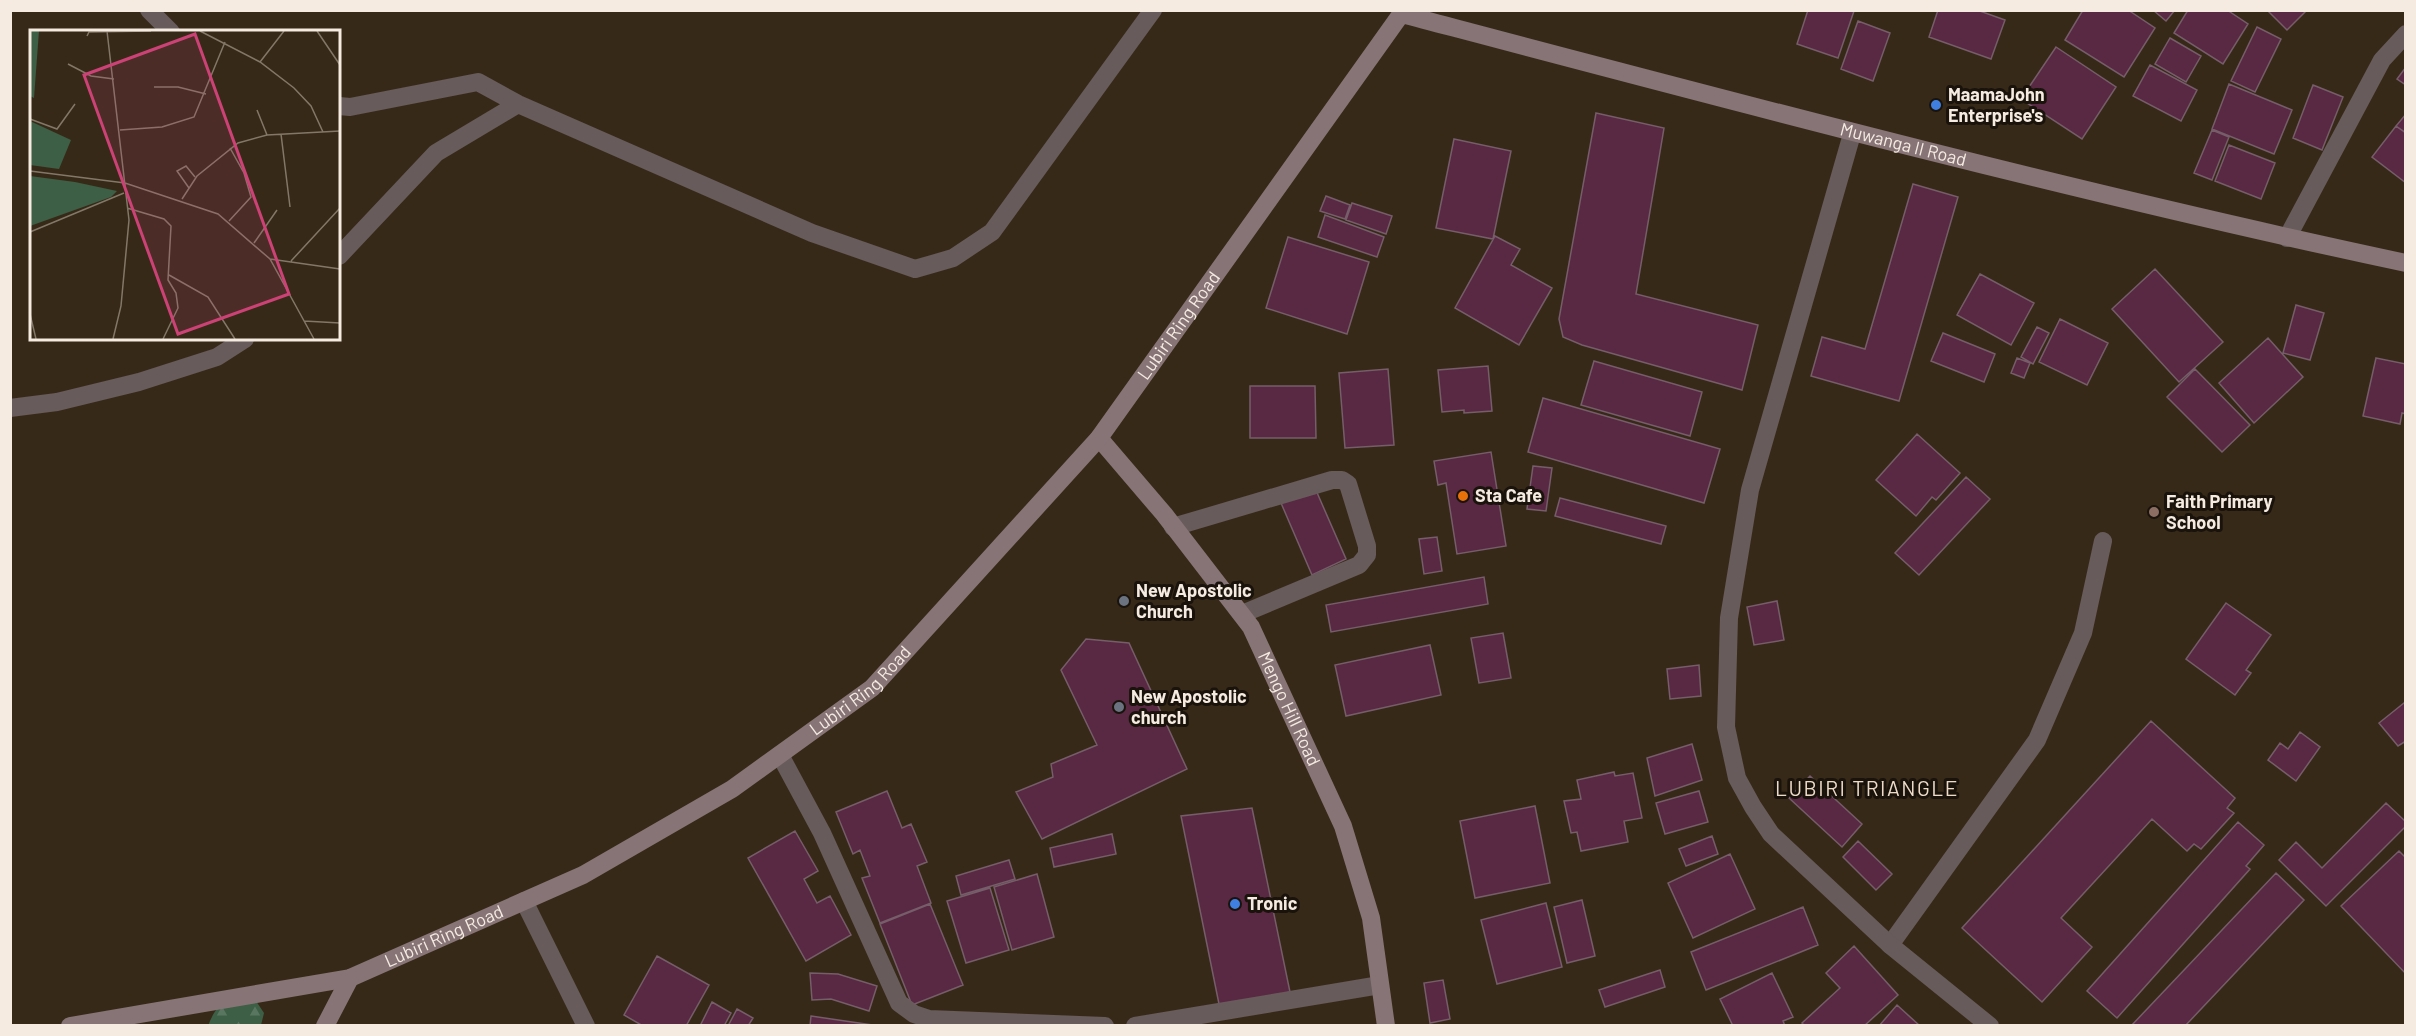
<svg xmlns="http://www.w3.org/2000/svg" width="2416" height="1036" font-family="Barlow,sans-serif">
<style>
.forest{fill:url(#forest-firs)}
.building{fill:#592843;stroke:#755d69;stroke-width:1.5}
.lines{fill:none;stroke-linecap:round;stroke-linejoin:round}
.lane{stroke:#675b5b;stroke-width:18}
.street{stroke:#675b5b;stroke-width:18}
.secondary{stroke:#877476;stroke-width:18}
.shop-dot{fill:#3f7fe0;stroke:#19130c;stroke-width:2}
.food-dot{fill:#e8710a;stroke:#19130c;stroke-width:2}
.education-dot{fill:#8d6e63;stroke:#19130c;stroke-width:2}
.worship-dot{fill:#6b7280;stroke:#19130c;stroke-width:2}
.labels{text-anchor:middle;stroke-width:6;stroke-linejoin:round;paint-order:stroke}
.poi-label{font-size:18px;font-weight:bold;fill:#f5ebe1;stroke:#19130c;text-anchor:start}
.street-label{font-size:18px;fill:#f5ebe1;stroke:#19130c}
.quarter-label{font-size:21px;letter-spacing:1.5px;fill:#eedbc7;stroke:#19130c}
.inset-road{fill:none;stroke:#837768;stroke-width:1.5}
.view{fill:#cc4276;fill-opacity:0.15;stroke:#cc4276;stroke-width:3}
.inset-edge{fill:none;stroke:#f5ebe1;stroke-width:3}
</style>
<defs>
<pattern id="forest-firs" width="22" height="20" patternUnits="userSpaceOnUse" patternTransform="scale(1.5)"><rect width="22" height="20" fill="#3c5f45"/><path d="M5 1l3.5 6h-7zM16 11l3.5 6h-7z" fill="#597660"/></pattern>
</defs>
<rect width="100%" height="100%" fill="#372918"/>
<path class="forest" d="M 252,995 L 264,1013 L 261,1025 L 208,1026 C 218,1000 227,999 252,995 Z"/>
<path class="building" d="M 1808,10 L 1854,11 L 1838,58 L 1797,44 Z
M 1938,10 L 1977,10 L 2005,20 L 1991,59 L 1929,37 Z
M 2083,10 L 2128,10 L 2155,28 L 2124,77 L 2065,40 Z
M 2153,10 L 2175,10 L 2166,21 Z
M 2188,10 L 2227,10 L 2248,24 L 2223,64 L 2174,33 Z
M 2267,10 L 2307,10 L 2287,30 Z
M 1858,21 L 1890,33 L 1873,81 L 1841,69 Z
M 2257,27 L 2281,39 L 2255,92 L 2231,81 Z
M 2170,38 L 2201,56 L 2186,82 L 2155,64 Z
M 2056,47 L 2116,87 L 2082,139 L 2021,99 Z
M 2150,65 L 2197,90 L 2181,121 L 2133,96 Z
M 2406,67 L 2406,85 L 2397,79 Z
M 2229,84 L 2292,110 L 2274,154 L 2212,129 Z
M 2313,85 L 2343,97 L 2322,150 L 2293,138 Z
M 1596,113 L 1664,128 L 1636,294 L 1758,325 L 1742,390 L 1582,345 L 1563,337 L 1559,319 Z
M 2406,114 L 2406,133 L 2396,126 Z
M 2396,126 L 2406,133 L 2406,183 L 2372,157 Z
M 2212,130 L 2229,137 L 2212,180 L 2194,173 Z
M 1454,139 L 1511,151 L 1493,239 L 1436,228 Z
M 2229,145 L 2275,163 L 2261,199 L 2215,181 Z
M 1913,184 L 1958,197 L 1899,401 L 1811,376 L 1822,337 L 1865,349 Z
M 1326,196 L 1350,205 L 1345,219 L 1320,211 Z
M 1352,203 L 1392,216 L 1386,234 L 1346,220 Z
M 1325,215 L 1384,237 L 1377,257 L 1318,237 Z
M 1495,236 L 1520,249 L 1511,265 L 1552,288 L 1519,345 L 1455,308 Z
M 1288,237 L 1369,262 L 1347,334 L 1266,308 Z
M 2155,269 L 2223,342 L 2179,382 L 2112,309 Z
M 1980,274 L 2034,303 L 2011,345 L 1957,315 Z
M 2296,305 L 2324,313 L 2310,360 L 2283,353 Z
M 2060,319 L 2108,343 L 2087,385 L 2039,362 Z
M 2037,327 L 2049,333 L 2033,364 L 2021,357 Z
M 1943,333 L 1995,354 L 1984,382 L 1931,361 Z
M 2268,338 L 2303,377 L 2254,423 L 2219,383 Z
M 2017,358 L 2030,363 L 2024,378 L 2011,373 Z
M 2376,358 L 2406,364 L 2406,414 L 2402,413 L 2400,424 L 2363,416 Z
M 1594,361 L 1702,392 L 1690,436 L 1581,405 Z
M 1488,366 L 1492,411 L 1464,413 L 1464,410 L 1442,412 L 1438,370 Z
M 1388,369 L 1394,445 L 1345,448 L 1339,373 Z
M 2195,369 L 2250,425 L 2222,452 L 2167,397 Z
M 1250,386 L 1315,386 L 1316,438 L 1250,438 Z
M 1543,398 L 1720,449 L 1704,503 L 1528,452 Z
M 1917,434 L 1960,473 L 1936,500 L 1932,497 L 1916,516 L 1876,480 Z
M 1491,452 L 1506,546 L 1457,554 L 1446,483 L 1438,485 L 1434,461 Z
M 1533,466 L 1552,468 L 1546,511 L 1527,509 Z
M 1966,477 L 1990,499 L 1919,575 L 1895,553 Z
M 1315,488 L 1346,559 L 1312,575 L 1281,503 Z
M 1560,498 L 1666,526 L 1661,544 L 1555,516 Z
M 1437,537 L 1442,571 L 1424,574 L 1419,539 Z
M 1484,577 L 1488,604 L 1331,632 L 1326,605 Z
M 1777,601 L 1784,640 L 1754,645 L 1747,607 Z
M 2226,603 L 2271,635 L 2246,670 L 2251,673 L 2235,695 L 2186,659 Z
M 1503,633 L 1511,678 L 1479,683 L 1471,638 Z
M 1086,639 L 1129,643 L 1187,769 L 1042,839 L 1016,792 L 1053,777 L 1051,764 L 1097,745 L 1061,670 Z
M 1430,645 L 1441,695 L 1346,716 L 1335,665 Z
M 1699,665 L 1701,696 L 1670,699 L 1667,669 Z
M 2404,703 L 2406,705 L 2406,741 L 2398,746 L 2379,723 Z
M 2151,721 L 2235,798 L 2227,808 L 2234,813 L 2201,849 L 2194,844 L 2187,851 L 2152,819 L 2061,918 L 2092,947 L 2042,1002 L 1962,928 Z
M 2300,732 L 2320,747 L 2296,781 L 2268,760 L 2280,743 L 2288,749 Z
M 1692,744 L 1702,780 L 1655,796 L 1647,758 Z
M 1614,772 L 1615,776 L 1633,773 L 1642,818 L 1624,821 L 1628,842 L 1581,851 L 1577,832 L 1571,833 L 1564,801 L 1581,799 L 1577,780 Z
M 1810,776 L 1862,824 L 1842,847 L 1789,798 Z
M 887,791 L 902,828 L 911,824 L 927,862 L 917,866 L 931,903 L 880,923 L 862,878 L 870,876 L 860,850 L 853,854 L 836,812 Z
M 1699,791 L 1708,822 L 1665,834 L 1656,803 Z
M 2386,803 L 2406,822 L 2406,826 L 2326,906 L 2279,860 L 2296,842 L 2322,868 Z
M 1535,806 L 1550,883 L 1475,898 L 1460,821 Z
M 1252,808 L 1290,992 L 1220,1009 L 1181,816 Z
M 2238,822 L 2264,845 L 2246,866 L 2250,869 L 2117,1018 L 2087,991 Z
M 795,831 L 818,871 L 804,879 L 817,903 L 830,896 L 851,935 L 806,961 L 748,858 Z
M 1112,834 L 1116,854 L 1054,867 L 1050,848 Z
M 1712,836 L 1718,854 L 1686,866 L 1679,849 Z
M 1858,841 L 1892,874 L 1876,890 L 1843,857 Z
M 2399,851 L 2406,858 L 2406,974 L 2341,906 Z
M 1730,854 L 1755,909 L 1693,938 L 1668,883 Z
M 1009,860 L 1015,879 L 961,895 L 956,876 Z
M 2276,873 L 2304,900 L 2185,1026 L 2131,1026 Z
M 1037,874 L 1054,937 L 1012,950 L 994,887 Z
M 990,888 L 1009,950 L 966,963 L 947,901 Z
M 1582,900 L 1595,956 L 1567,963 L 1554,907 Z
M 1546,903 L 1562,967 L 1497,984 L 1481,920 Z
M 930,904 L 963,985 L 912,1005 L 880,924 Z
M 1803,907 L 1818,945 L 1706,990 L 1691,952 Z
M 1854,946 L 1898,995 L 1864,1026 L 1805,1026 L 1802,1023 L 1840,988 L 1826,973 Z
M 657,956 L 709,985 L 686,1026 L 643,1026 L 624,1015 Z
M 1660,970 L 1665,987 L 1605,1007 L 1599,990 Z
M 810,973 L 838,974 L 877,986 L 869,1011 L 831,999 L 812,1000 Z
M 1772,973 L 1793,1017 L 1783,1021 L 1785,1026 L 1733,1026 L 1720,999 Z
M 1443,980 L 1450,1019 L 1430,1023 L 1424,983 Z
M 712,1002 L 731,1013 L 724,1026 L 700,1026 Z
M 1897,1005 L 1920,1026 L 1879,1026 Z
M 737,1009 L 753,1018 L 748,1026 L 728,1026 Z
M 811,1016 L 872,1025 L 872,1026 L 810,1026 Z"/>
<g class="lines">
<path class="lane" d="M 149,10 L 171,32
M 339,106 L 350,107 L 478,82 L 518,104 L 812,233 L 915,269 L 953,258 L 992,232 L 1153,10
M 2287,238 L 2382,60 L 2406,34
M 339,256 L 436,153 L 518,104
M 10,408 L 57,402 L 139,382 L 217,357 L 245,339
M 1173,527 L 1332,480 L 1342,480 L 1348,484 L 1367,546 L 1367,555 L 1359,565 L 1242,614
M 524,901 L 586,1026
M 1890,945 L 2037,740 L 2083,633 L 2103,541"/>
<path class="street" d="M 1852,134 L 1750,490 L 1729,618 L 1726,727 L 1737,778 L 1753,807 L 1771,834 L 1890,945 L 1990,1026
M 780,755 L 822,833 L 899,1003 L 914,1014 L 929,1019 L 1105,1026
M 1135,1026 L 1380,985"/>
<g class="secondary">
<path id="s1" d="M 1402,14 C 1735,102 2068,191 2406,263"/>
<path id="s2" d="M 1099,438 L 1164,514 L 1251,627 L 1343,826 L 1371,918 L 1386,1026"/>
<path id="s3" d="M 70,1026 L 350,978 L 583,875 L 732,789 L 872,688 L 1099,438 L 1404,10"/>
<path d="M 325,1026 L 350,978"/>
</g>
</g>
<g class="shop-dot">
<circle cx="1936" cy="105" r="6"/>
<circle cx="1235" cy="904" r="6"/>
</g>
<circle class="food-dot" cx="1463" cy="496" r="6"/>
<circle class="education-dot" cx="2154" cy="512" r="6"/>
<g class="worship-dot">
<circle cx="1124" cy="601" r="6"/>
<circle cx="1119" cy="707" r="6"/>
</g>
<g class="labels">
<g class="poi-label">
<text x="1948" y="101">MaamaJohn<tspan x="1948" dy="21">Enterprise's</tspan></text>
<text x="1475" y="502">Sta Cafe</text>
<text x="2166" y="508">Faith Primary<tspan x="2166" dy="21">School</tspan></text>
<text x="1136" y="597">New Apostolic<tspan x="1136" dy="21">Church</tspan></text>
<text x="1131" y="703">New Apostolic<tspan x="1131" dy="21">church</tspan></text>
<text x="1247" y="910">Tronic</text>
</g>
<g class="street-label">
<text dy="6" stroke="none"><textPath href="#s1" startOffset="518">Muwanga II Road</textPath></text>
<text dy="6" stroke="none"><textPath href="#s3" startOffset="1359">Lubiri Ring Road</textPath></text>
<text dy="6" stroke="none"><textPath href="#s3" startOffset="873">Lubiri Ring Road</textPath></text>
<text dy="6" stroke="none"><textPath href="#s2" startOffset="333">Mengo Hill Road</textPath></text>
<text dy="6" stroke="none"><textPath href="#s3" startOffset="387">Lubiri Ring Road</textPath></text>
</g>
<g class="quarter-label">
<text x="1867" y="796">LUBIRI TRIANGLE</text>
</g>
</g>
<g transform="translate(30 30)">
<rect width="310" height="310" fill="#372918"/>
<path d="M 0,91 L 41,110 L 29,139 L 0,135 ZM 0,146 L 45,152 L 87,161 L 81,167 L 0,196 Z" fill="#3c5f45"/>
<path d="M 0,1 L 9,1 L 4,68 L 0,66 Z" fill="#3c5f45"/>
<path class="inset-road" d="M 77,1 L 99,190 L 91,276 L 83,309M 170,1 L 230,32 L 264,58 L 281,76 L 293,102M 287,1 L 310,35M 57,6 L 59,2 L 121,1M 230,32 L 254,1M 38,34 L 61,46 L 84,49M 124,57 L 148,57 L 176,64M 227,80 L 237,105M 0,89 L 27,99 L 45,74M 90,100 L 132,97 L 164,87 L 195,12M 251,104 L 260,177M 0,141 L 95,153 L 188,184 L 240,229 L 284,309M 159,158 L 147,141 L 156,136 L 165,147M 152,169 L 167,146 L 208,113 L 237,105 L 310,101M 97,178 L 134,189 L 141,196 L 138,250 L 146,263 L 148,278 L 133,309M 199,191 L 221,167 L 214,143 L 200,118M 0,202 L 94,163M 224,213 L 247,180M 240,229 L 310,239M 261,231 L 310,178M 139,245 L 178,267 L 205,309M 0,284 L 6,309M 274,291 L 310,293"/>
<path class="view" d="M 165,4 L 259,264 L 148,304 L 54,45 Z"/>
<rect width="310" height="310" class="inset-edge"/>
</g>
<rect width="2416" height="1036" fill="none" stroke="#f5ebe1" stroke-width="24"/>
</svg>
